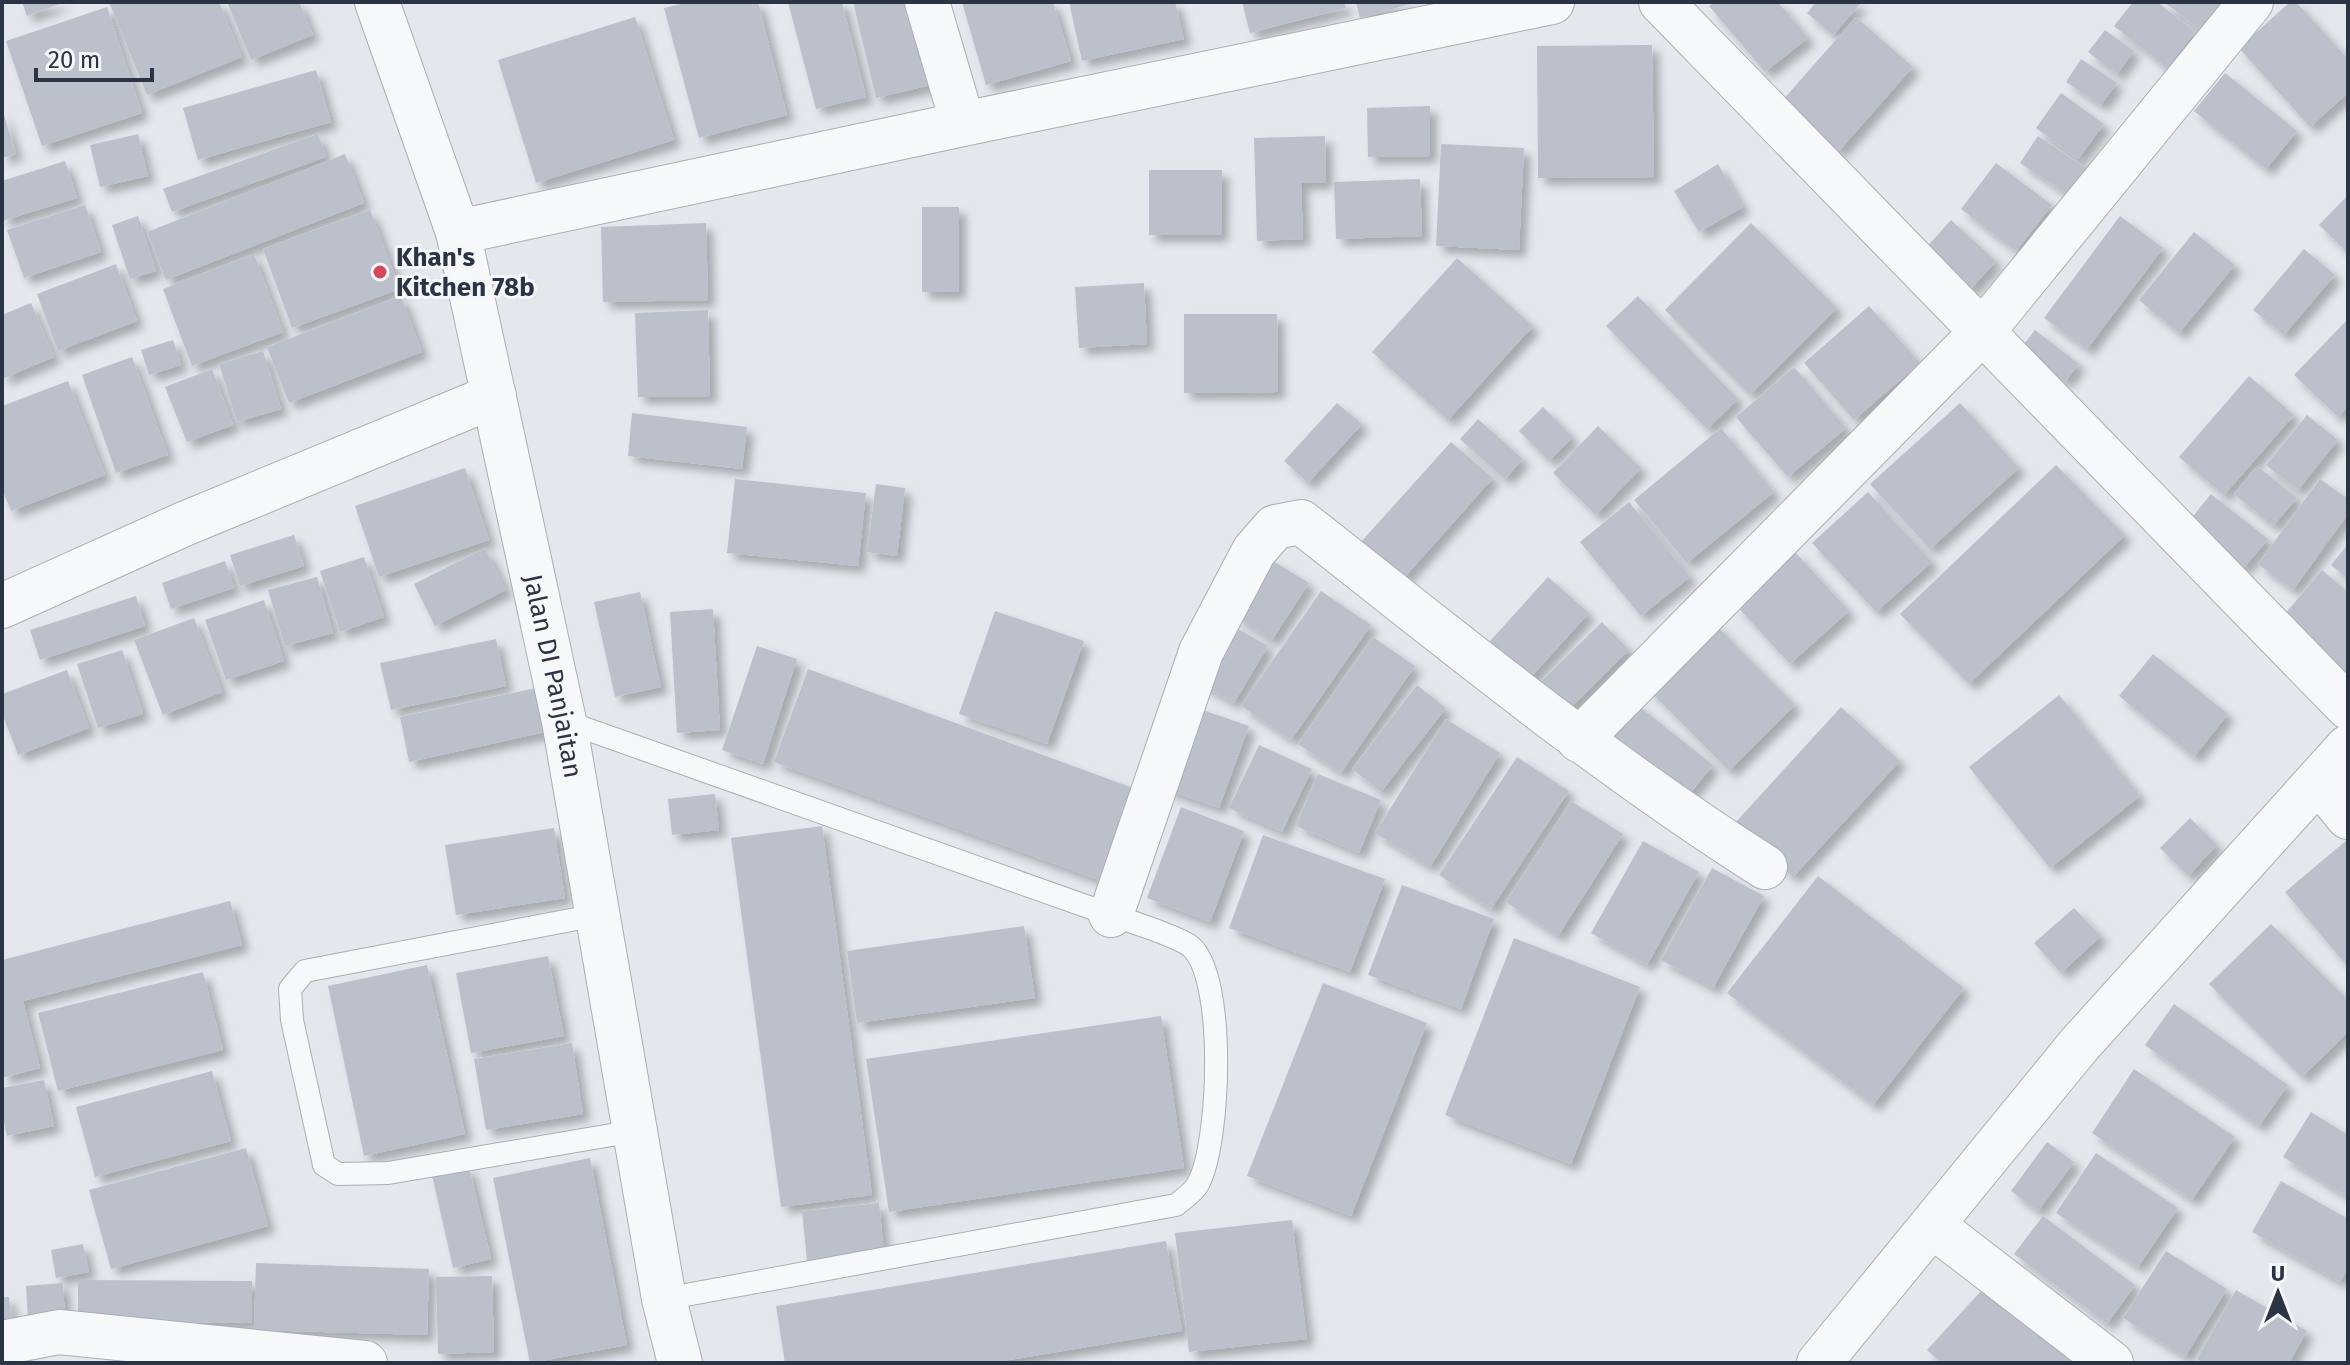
<svg xmlns="http://www.w3.org/2000/svg" width="2350" height="1365" font-family="'Fira Sans',sans-serif">
<style>
.building{fill:#bbc0ca;filter:url(#shadow)}
.lines{fill:none;stroke-linecap:round;stroke-linejoin:round}
.service-casing{stroke:#a9aeb7;stroke-width:24}
.minor-casing{stroke:#a9aeb7;stroke-width:46}
.tertiary-casing{stroke:#a9aeb7;stroke-width:46}
.service{stroke:#f7f8fa;stroke-width:22}
.minor{stroke:#f7f8fa;stroke-width:44}
.tertiary{stroke:#f7f8fa;stroke-width:44}
.poi-dot{fill:#d1495b;stroke:#f4f6f9;stroke-width:3}
.labels{text-anchor:middle;stroke-width:6;stroke-linejoin:round;paint-order:stroke}
.poi-label{font-size:26px;font-weight:bold;fill:#2b3445;stroke:#f4f6f9;text-anchor:start}
.street-label{font-size:26px;fill:#2b3445;stroke:#f4f6f9}
</style>
<defs>
<filter id="shadow"><feDropShadow dx="7" dy="7" stdDeviation="4" flood-color="#0004"/></filter>
</defs>
<rect width="100%" height="100%" fill="#e4e7ec"/>
<path class="building" d="M 22,2 L 65,2 L 27,16 Z
M 109,2 L 219,2 L 242,57 L 147,95 Z
M 227,2 L 299,2 L 313,35 L 251,60 Z
M 689,2 L 758,2 L 787,115 L 699,138 L 664,8 Z
M 788,2 L 842,2 L 866,97 L 816,109 Z
M 853,2 L 915,2 L 935,84 L 876,98 Z
M 962,2 L 1053,2 L 1071,61 L 986,85 Z
M 1069,2 L 1175,2 L 1184,39 L 1082,61 Z
M 1242,2 L 1344,2 L 1346,8 L 1250,33 Z
M 1356,2 L 1414,2 L 1414,3 L 1360,18 Z
M 1714,2 L 1778,2 L 1808,38 L 1765,72 L 1709,6 Z
M 1816,2 L 1858,2 L 1860,4 L 1833,35 L 1807,13 Z
M 2133,2 L 2157,2 L 2195,32 L 2167,68 L 2114,26 Z
M 2164,2 L 2233,2 L 2207,35 Z
M 2290,2 L 2296,2 L 2345,56 L 2348,54 L 2348,93 L 2310,127 L 2239,48 Z
M 107,7 L 142,113 L 42,146 L 6,41 Z
M 635,17 L 674,140 L 536,183 L 498,60 Z
M 1856,17 L 1913,67 L 1838,152 L 1781,102 Z
M 2105,30 L 2134,51 L 2117,74 L 2088,52 Z
M 1652,45 L 1654,177 L 1538,178 L 1537,46 Z
M 2081,59 L 2117,83 L 2101,105 L 2066,82 Z
M 316,70 L 331,122 L 198,160 L 183,108 Z
M 2225,73 L 2297,131 L 2266,169 L 2194,111 Z
M 2061,93 L 2104,124 L 2078,159 L 2036,128 Z
M 1430,106 L 1430,156 L 1368,157 L 1367,108 Z
M 2,108 L 16,154 L 2,158 Z
M 138,134 L 148,176 L 100,187 L 90,145 Z
M 318,134 L 326,157 L 172,212 L 163,189 Z
M 1325,136 L 1326,182 L 1301,183 L 1303,239 L 1257,241 L 1254,138 Z
M 2038,136 L 2094,173 L 2076,200 L 2020,163 Z
M 1441,144 L 1524,148 L 1519,250 L 1436,246 Z
M 345,154 L 364,203 L 166,280 L 147,232 Z
M 65,161 L 77,198 L 2,221 L 2,181 Z
M 1996,163 L 2052,205 L 2016,251 L 1961,209 Z
M 1718,164 L 1743,207 L 1699,232 L 1674,191 Z
M 1149,170 L 1222,170 L 1221,235 L 1149,235 Z
M 1420,179 L 1422,236 L 1336,239 L 1334,182 Z
M 2348,195 L 2348,253 L 2319,225 Z
M 85,205 L 101,252 L 24,278 L 7,230 Z
M 922,207 L 959,207 L 959,292 L 922,292 Z
M 370,210 L 400,289 L 292,328 L 263,249 Z
M 138,216 L 156,271 L 130,279 L 112,225 Z
M 2120,216 L 2163,248 L 2087,349 L 2044,318 Z
M 1951,220 L 1996,261 L 1970,290 L 1924,250 Z
M 706,223 L 708,300 L 603,302 L 601,227 Z
M 1751,223 L 1837,308 L 1750,395 L 1665,310 Z
M 2194,232 L 2235,265 L 2179,333 L 2139,300 Z
M 2304,249 L 2335,275 L 2284,335 L 2253,310 Z
M 254,254 L 283,332 L 192,366 L 163,289 Z
M 1457,258 L 1533,326 L 1448,420 L 1372,352 Z
M 116,264 L 137,321 L 58,351 L 37,294 Z
M 1144,283 L 1147,344 L 1079,348 L 1075,287 Z
M 401,296 L 422,352 L 289,403 L 267,347 Z
M 1638,296 L 1738,399 L 1707,429 L 1606,326 Z
M 31,303 L 54,357 L 2,379 L 2,315 Z
M 1869,306 L 1920,363 L 1854,420 L 1804,363 Z
M 708,310 L 710,396 L 638,397 L 635,313 Z
M 1184,314 L 1277,314 L 1278,392 L 1184,393 Z
M 2348,319 L 2348,406 L 2338,417 L 2294,375 Z
M 2035,330 L 2079,364 L 2065,382 L 2021,348 Z
M 173,340 L 181,365 L 149,375 L 141,350 Z
M 263,351 L 281,409 L 237,422 L 219,364 Z
M 132,357 L 168,455 L 116,473 L 82,375 Z
M 1794,367 L 1846,428 L 1788,477 L 1736,417 Z
M 212,369 L 233,425 L 187,442 L 165,387 Z
M 2249,376 L 2294,415 L 2224,495 L 2179,457 Z
M 68,381 L 105,475 L 11,511 L 2,489 L 2,406 Z
M 1337,403 L 1362,424 L 1308,483 L 1284,461 Z
M 1960,403 L 2019,468 L 1930,549 L 1870,484 Z
M 1543,407 L 1573,437 L 1549,461 L 1519,431 Z
M 632,413 L 747,427 L 742,469 L 628,456 Z
M 2307,415 L 2338,440 L 2298,490 L 2266,465 Z
M 1478,419 L 1523,459 L 1505,479 L 1460,439 Z
M 1598,426 L 1641,468 L 1596,515 L 1553,473 Z
M 1721,428 L 1774,492 L 1687,563 L 1634,500 Z
M 1451,442 L 1493,478 L 1403,579 L 1361,542 Z
M 2056,465 L 2125,535 L 1969,684 L 1900,614 Z
M 2257,466 L 2297,498 L 2273,526 L 2234,494 Z
M 465,468 L 489,540 L 379,577 L 355,506 Z
M 735,479 L 866,493 L 858,566 L 727,553 Z
M 2320,479 L 2348,499 L 2348,514 L 2293,590 L 2258,564 Z
M 876,484 L 905,488 L 897,556 L 867,552 Z
M 1868,492 L 1932,562 L 1876,612 L 1812,543 Z
M 2211,494 L 2268,539 L 2243,569 L 2186,525 Z
M 1629,502 L 1690,577 L 1641,616 L 1580,542 Z
M 294,535 L 304,566 L 240,586 L 230,555 Z
M 2348,544 L 2348,579 L 2331,565 Z
M 485,548 L 506,590 L 435,626 L 414,584 Z
M 1795,552 L 1849,611 L 1790,664 L 1736,605 Z
M 364,557 L 384,617 L 340,632 L 320,571 Z
M 1270,559 L 1309,583 L 1272,640 L 1234,616 Z
M 225,561 L 234,588 L 171,609 L 162,583 Z
M 2322,570 L 2348,592 L 2348,680 L 2279,621 Z
M 317,577 L 333,633 L 285,646 L 268,590 Z
M 1548,577 L 1589,613 L 1522,687 L 1481,651 Z
M 1321,591 L 1371,625 L 1291,740 L 1241,706 Z
M 640,592 L 661,687 L 615,697 L 594,602 Z
M 136,596 L 145,626 L 40,660 L 30,630 Z
M 264,600 L 284,661 L 226,680 L 205,620 Z
M 713,609 L 720,730 L 677,733 L 670,612 Z
M 995,611 L 1084,641 L 1047,744 L 959,714 Z
M 194,618 L 222,692 L 163,715 L 134,640 Z
M 1602,622 L 1629,650 L 1561,717 L 1533,689 Z
M 1713,622 L 1795,705 L 1729,771 L 1646,687 Z
M 1231,625 L 1268,646 L 1234,703 L 1197,682 Z
M 1373,637 L 1415,666 L 1341,773 L 1298,744 Z
M 496,639 L 506,686 L 391,710 L 380,663 Z
M 757,646 L 797,659 L 763,764 L 722,750 Z
M 122,650 L 143,714 L 98,728 L 77,664 Z
M 2153,654 L 2228,714 L 2194,757 L 2119,696 Z
M 808,669 L 1144,792 L 1110,884 L 774,762 Z
M 67,670 L 89,728 L 18,755 L 2,713 L 2,694 Z
M 1417,685 L 1446,708 L 1381,792 L 1352,769 Z
M 536,688 L 545,732 L 409,762 L 400,717 Z
M 2059,695 L 2140,796 L 2050,868 L 1969,767 Z
M 1635,703 L 1713,765 L 1680,806 L 1602,743 Z
M 1194,707 L 1249,726 L 1219,808 L 1165,789 Z
M 1841,707 L 1900,761 L 1793,877 L 1734,824 Z
M 1446,719 L 1500,753 L 1430,867 L 1375,833 Z
M 1259,745 L 1312,769 L 1282,832 L 1229,808 Z
M 1517,757 L 1569,791 L 1491,909 L 1439,875 Z
M 1318,774 L 1381,800 L 1359,853 L 1296,826 Z
M 715,794 L 719,830 L 672,835 L 668,799 Z
M 1571,801 L 1623,834 L 1558,936 L 1506,902 Z
M 1181,807 L 1244,831 L 1210,922 L 1147,898 Z
M 2190,818 L 2217,845 L 2188,876 L 2160,848 Z
M 822,826 L 872,1195 L 781,1207 L 731,838 Z
M 554,828 L 565,898 L 456,915 L 445,845 Z
M 1263,835 L 1385,879 L 1350,972 L 1229,928 Z
M 2348,839 L 2348,967 L 2285,892 Z
M 1643,841 L 1699,872 L 1647,965 L 1591,933 Z
M 1712,868 L 1764,896 L 1713,988 L 1661,960 Z
M 1818,876 L 1964,988 L 1873,1105 L 1727,993 Z
M 1402,885 L 1494,919 L 1461,1009 L 1368,975 Z
M 230,901 L 242,945 L 23,1001 L 40,1068 L 2,1078 L 2,960 Z
M 2074,908 L 2101,936 L 2061,973 L 2034,943 Z
M 2271,924 L 2348,1000 L 2348,1032 L 2302,1077 L 2209,984 Z
M 1024,926 L 1035,998 L 857,1023 L 847,951 Z
M 1514,938 L 1640,987 L 1571,1164 L 1445,1115 Z
M 548,956 L 564,1036 L 471,1053 L 456,973 Z
M 427,965 L 465,1134 L 364,1156 L 328,986 Z
M 203,972 L 223,1050 L 58,1091 L 38,1013 Z
M 1323,983 L 1427,1023 L 1351,1216 L 1247,1176 Z
M 2174,1004 L 2288,1085 L 2259,1126 L 2145,1045 Z
M 1161,1016 L 1184,1168 L 889,1212 L 866,1059 Z
M 572,1043 L 583,1114 L 486,1130 L 474,1059 Z
M 2134,1069 L 2235,1137 L 2192,1200 L 2092,1133 Z
M 212,1071 L 231,1141 L 95,1177 L 76,1107 Z
M 44,1080 L 54,1126 L 7,1136 L 2,1114 L 2,1088 Z
M 2311,1112 L 2348,1135 L 2348,1197 L 2283,1157 Z
M 2047,1142 L 2074,1162 L 2038,1211 L 2011,1191 Z
M 246,1148 L 268,1226 L 111,1269 L 89,1190 Z
M 2096,1153 L 2178,1208 L 2138,1267 L 2056,1213 Z
M 590,1158 L 627,1345 L 530,1363 L 493,1178 Z
M 469,1167 L 491,1259 L 453,1268 L 432,1175 Z
M 2281,1181 L 2348,1219 L 2348,1267 L 2340,1282 L 2252,1232 Z
M 879,1203 L 884,1253 L 807,1261 L 802,1211 Z
M 2043,1216 L 2135,1285 L 2107,1324 L 2014,1254 Z
M 1292,1220 L 1307,1339 L 1189,1352 L 1175,1233 Z
M 1166,1241 L 1182,1331 L 991,1363 L 785,1363 L 776,1306 Z
M 83,1244 L 89,1272 L 56,1278 L 51,1250 Z
M 2166,1251 L 2227,1289 L 2185,1357 L 2123,1318 Z
M 256,1263 L 429,1269 L 427,1335 L 254,1330 Z
M 492,1276 L 494,1352 L 438,1354 L 436,1277 Z
M 1992,1279 L 2077,1355 L 2070,1363 L 1941,1363 L 1927,1350 Z
M 78,1280 L 252,1281 L 251,1323 L 78,1322 Z
M 63,1283 L 65,1320 L 28,1322 L 26,1286 Z
M 2236,1290 L 2307,1331 L 2289,1363 L 2203,1363 L 2197,1359 Z
M 2,1297 L 9,1297 L 13,1336 L 2,1337 Z"/>
<g class="lines">
<g class="service-casing">
<path id="service" d="M 564,721 L 1111,915 C 1129,921 1177,936 1190,946 C 1227,975 1220,1145 1198,1184 C 1194,1192 1183,1199 1176,1205 L 664,1299
M 597,915 L 305,971 L 290,989 L 292,1020 L 324,1165 L 338,1174 L 388,1173 L 635,1131"/>
</g>
<g class="minor-casing">
<path id="minor" d="M 927,2 L 963,124
M 1661,2 L 2348,707
M 458,232 L 963,124 L 1552,2
M 1579,740 L 1982,332 L 2251,2
M 2318,780 L 2348,817
M 1111,915 L 1201,652 L 1254,551 L 1275,527 L 1301,522 C 1453,641 1602,764 1765,867
M 1933,1226 L 2111,1363
M 2,1343 L 59,1332 L 365,1363
M 1819,1363 L 2079,1045 L 2348,747"/>
</g>
<g class="tertiary-casing">
<g id="tertiary">
<path id="s1" d="M 377,2 L 458,232 L 564,721 L 664,1299 L 680,1363"/>
<path d="M 2,606 L 184,524 L 494,396"/>
</g>
</g>
<use href="#service" class="service"/>
<use href="#minor" class="minor"/>
<use href="#tertiary" class="tertiary"/>
</g>
<circle class="poi-dot" cx="380" cy="272" r="8"/>
<g class="labels">
<g class="poi-label">
<text x="396" y="266">Khan's<tspan x="396" dy="30">Kitchen 78b</tspan></text>
</g>
<g class="street-label">
<text dy="9" stroke="none"><textPath href="#s1" startOffset="698">Jalan DI Panjaitan</textPath></text>
</g>
</g>
<rect width="2350" height="1365" fill="none" stroke="#2b3445" stroke-width="8"/>
<g transform="translate(2278 1293)" stroke="#f4f6f9" stroke-width="6" paint-order="stroke">
<path d="M0-6L14 30L0 20L-14 30Z" fill="#2b3445"/>
<text y="-12" font-size="22" font-weight="bold" text-anchor="middle" fill="#2b3445">U</text>
</g>
<path d="M36 68v12h116v-12" fill="none" stroke="#2b3445" stroke-width="4"/>
<text x="48" y="68" font-size="24" fill="#2b3445" stroke="#f4f6f9" stroke-width="6" paint-order="stroke">20 m</text>
</svg>
